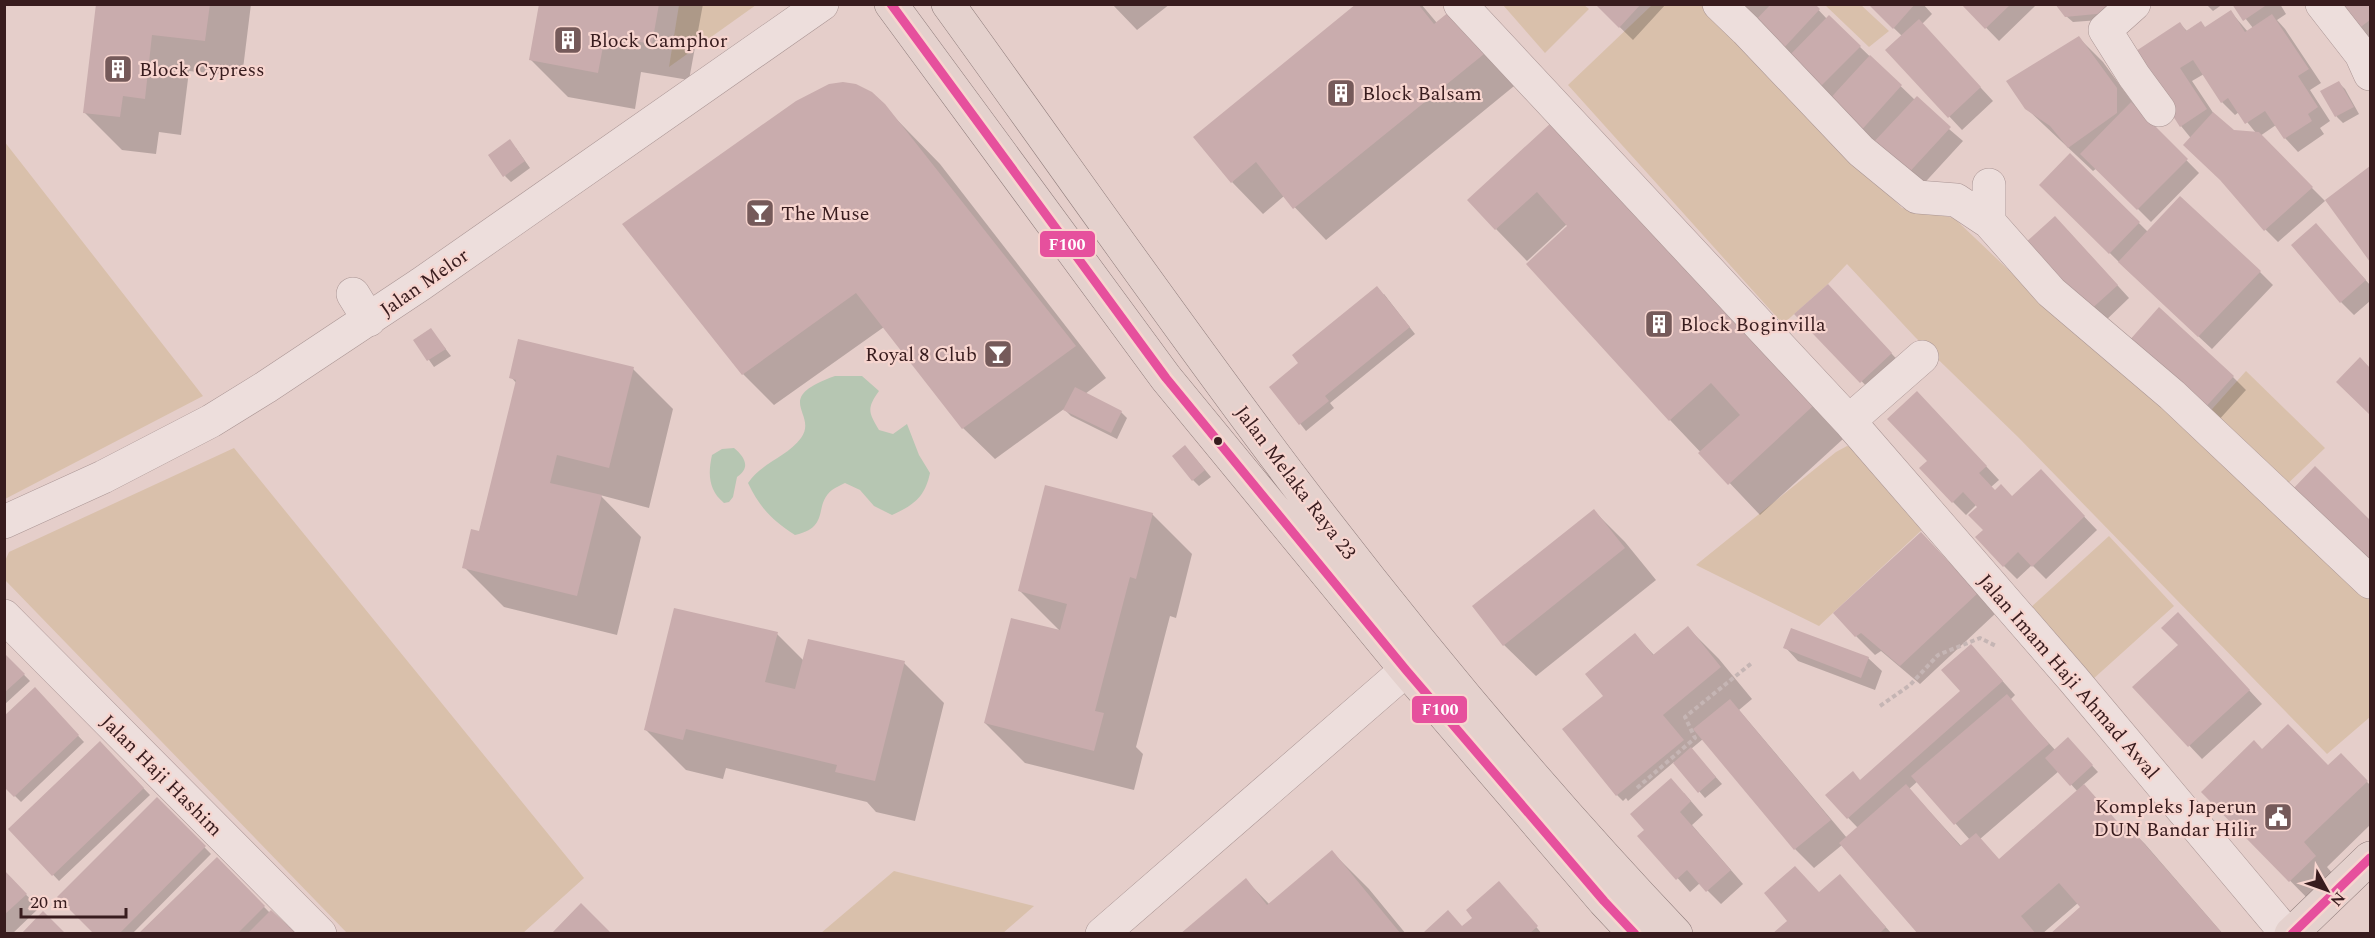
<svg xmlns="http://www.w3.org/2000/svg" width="2375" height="938" font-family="Spectral,serif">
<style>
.green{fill:#d9c0ab}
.water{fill:#b6c6b2}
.shadow{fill:#0003;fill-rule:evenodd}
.building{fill:#c9acad}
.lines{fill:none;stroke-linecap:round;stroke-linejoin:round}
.minor-casing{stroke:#aa9594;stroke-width:34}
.major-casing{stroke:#8f7c7b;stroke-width:34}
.path{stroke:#c5b5b4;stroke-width:4;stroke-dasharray:4.5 3;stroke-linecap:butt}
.minor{stroke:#eddedc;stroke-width:33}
.major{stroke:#e4d1cd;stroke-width:33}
.bus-1-casing{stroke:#f7d5cf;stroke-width:14}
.bus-1{stroke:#e6509d;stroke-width:9}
.bus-dot{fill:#381c1e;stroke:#f7d5cf;stroke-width:2}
.labels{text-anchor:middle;stroke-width:4.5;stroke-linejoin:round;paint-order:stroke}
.poi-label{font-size:20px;fill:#381c1e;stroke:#f7d5cf;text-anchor:start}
.street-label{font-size:20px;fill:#381c1e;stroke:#f7d5cf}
.line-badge{stroke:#f7d5cf;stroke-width:2}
.badge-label{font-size:16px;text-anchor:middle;font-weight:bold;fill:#fff}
</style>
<rect width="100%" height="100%" fill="#e5ceca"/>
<path class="green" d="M 679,5 L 679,4 L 756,5 L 669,67 Z
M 1503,5 L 1584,5 L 1589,9 L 1545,53 Z
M 1652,5 L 1705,5 L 1902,208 L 1954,218 L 2059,318 L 2115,363 L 2326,555 L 2370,600 L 2370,717 L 2327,754 L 2019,438 L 1915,337 L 1847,264 L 1828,284 L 1783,324 L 1568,85 Z
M 1825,5 L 1861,5 L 1889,31 L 1869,47 Z
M 4,141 L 203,396 L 5,499 L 4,499 Z
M 2246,371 L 2325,448 L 2281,490 L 2205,417 Z
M 1847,446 L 1856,448 L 1926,526 L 1819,626 L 1696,565 L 1836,452 Z
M 234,448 L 584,878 L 523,933 L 347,933 L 5,580 L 5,561 L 9,552 Z
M 2109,536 L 2174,606 L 2092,680 L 2029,609 Z
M 894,871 L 1034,906 L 1003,933 L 821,933 Z"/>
<path class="water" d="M 835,376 L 862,376 L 879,391 C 866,409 869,413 879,430 L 893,434 L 907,424 L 919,455 L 930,473 C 925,497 914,505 892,515 L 874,506 L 860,490 L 845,483 C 841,485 836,487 832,490 C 813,505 831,527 795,535 C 772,520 760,508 748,483 C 761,463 787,457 801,438 C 819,413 770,399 835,376 Z
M 734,448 C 745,457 751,468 737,477 L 733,497 L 729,502 L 724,503 C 708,490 708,473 712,455 L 722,449 Z"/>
<path class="shadow" d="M 98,4 L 251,4 L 242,77 L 189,71 L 181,135 L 159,132 L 156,154 L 122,150 L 85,113 Z
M 541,4 L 703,4 L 689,80 L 641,72 L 635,109 L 568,97 L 531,60 Z
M 1112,4 L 1170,4 L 1137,30 Z
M 1358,4 L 1421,4 L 1437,23 L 1455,9 L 1519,82 L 1326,240 L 1284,196 L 1263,214 L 1232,182 Z
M 1596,4 L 1666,4 L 1633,40 Z
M 1735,4 L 1813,4 L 1827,19 L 1829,17 L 1915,100 L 1963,141 L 1918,190 Z
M 1869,4 L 1923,4 L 1932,14 L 1922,24 L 1993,101 L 1962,130 L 1887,50 L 1902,36 Z
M 1963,4 L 2034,4 L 2035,6 L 1999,41 Z
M 2127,4 L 2113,19 L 2073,22 L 2066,16 Z
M 2206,4 L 2223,4 L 2213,11 Z
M 2234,4 L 2280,4 L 2286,14 L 2277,20 L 2285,29 L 2321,83 L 2310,90 L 2330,121 L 2320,128 L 2324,134 L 2298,152 L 2285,138 L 2276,125 L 2260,136 L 2325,201 L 2278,242 L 2265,229 L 2181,126 L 2135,53 L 2180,24 L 2188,32 L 2206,28 L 2231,12 L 2248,32 L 2253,28 ZM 2204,74 L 2222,102 L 2235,115 L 2239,112 L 2256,133 L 2233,132 L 2214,114 L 2192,81 Z
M 2336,4 L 2370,4 L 2370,42 Z
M 2079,38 L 2103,62 L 2141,114 L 2199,173 L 2151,222 L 2097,168 L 2093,171 L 2026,108 Z
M 2339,83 L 2345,89 L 2359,114 L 2343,123 L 2337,117 L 2323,92 Z
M 871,93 L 940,164 L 1106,378 L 1085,394 L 1121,412 L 1127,418 L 1117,439 L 1071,416 L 1064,409 L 995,459 L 963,428 L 884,327 L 774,405 L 743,374 Z
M 1552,124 L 1843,439 L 1760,515 L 1670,420 L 1567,224 L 1527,261 L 1496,229 Z
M 516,148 L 530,168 L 511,182 L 505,176 Z
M 2070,155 L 2148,232 L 2260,272 L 2273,285 L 2212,349 L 2123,266 L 2041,185 Z
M 2370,168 L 2370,260 L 2327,201 Z
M 2316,225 L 2370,285 L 2370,301 L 2354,315 L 2341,302 Z
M 2068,231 L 2129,298 L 2102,324 L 2027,244 Z
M 1384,294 L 1415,334 L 1330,403 L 1334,408 L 1306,431 L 1271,387 Z
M 1841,299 L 1904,367 L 1875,395 L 1796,314 Z
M 431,330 L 451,356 L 434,367 L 415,340 Z
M 2144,355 L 2233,377 L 2246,390 L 2217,422 Z
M 2360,359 L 2370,370 L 2370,413 L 2338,382 Z
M 633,369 L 673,409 L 649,508 L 600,495 L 641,537 L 617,635 L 504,607 L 464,567 L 480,533 L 517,384 L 511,377 Z
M 1930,406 L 1999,480 L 1991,487 L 1995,491 L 2012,498 L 2053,484 L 2097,530 L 2046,579 L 2032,565 L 2017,579 L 2004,566 L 1985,530 L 1979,507 L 1976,505 L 1966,515 L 1953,502 L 1929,461 Z
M 1191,453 L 1211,477 L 1199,486 L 1193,480 Z
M 2316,468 L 2370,522 L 2370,567 Z
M 1594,511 L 1625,542 L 1656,580 L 1536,676 L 1504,645 L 1474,606 Z
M 1152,514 L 1192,554 L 1176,618 L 1170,616 L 1136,747 L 1143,754 L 1134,790 L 1025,763 L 985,723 L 1061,632 L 1020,591 Z
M 1921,534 L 1996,613 L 1920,684 L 1881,651 L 1875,655 L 1856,636 Z
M 1688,628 L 1719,659 L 1752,699 L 1739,710 L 1847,838 L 1858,828 L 1827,796 L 1860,781 L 1962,691 L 1983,659 L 2015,695 L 2010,700 L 2056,751 L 2074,746 L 2098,772 L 2083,785 L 2123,828 L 2126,825 L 2145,844 L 2223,934 L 2052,934 L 2082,907 L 2078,903 L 2042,934 L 1920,934 L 1842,845 L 1814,868 L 1795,849 L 1703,739 L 1691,749 L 1722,784 L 1705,798 L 1674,762 L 1628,801 L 1626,798 L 1623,801 L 1617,795 L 1605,696 L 1635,635 L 1654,655 ZM 2059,771 L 2078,792 L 2000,861 L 1980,839 ZM 1918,781 L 1970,840 L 1962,847 L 1909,789 Z
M 2191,628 L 2262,704 L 2202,759 L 2134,687 L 2180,646 Z
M 777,634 L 804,661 L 904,663 L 944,703 L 915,821 L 876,812 L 867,802 L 726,768 L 723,779 L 686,770 L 646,730 Z
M 1785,647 L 1868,658 L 1882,671 L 1875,690 L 1798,661 Z
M 4,654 L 30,681 L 4,705 Z
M 35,690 L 84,742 L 21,802 L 4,785 Z
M 100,743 L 150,795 L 59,881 L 10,829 Z
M 2262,751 L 2328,767 L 2341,755 L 2370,785 L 2370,825 L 2327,867 L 2339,881 L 2314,905 L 2203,792 Z
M 1684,793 L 1703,815 L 1692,825 L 1743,884 L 1721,904 L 1700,883 L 1690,892 L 1640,836 Z
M 157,799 L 211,854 L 132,934 L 96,934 Z
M 1332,852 L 1369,889 L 1406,934 L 1182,934 L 1246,880 L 1270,905 Z
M 217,859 L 270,913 L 295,934 L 141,934 Z
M 4,872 L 39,908 L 12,934 L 4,934 Z
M 1840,876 L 1892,934 L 1774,934 L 1820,894 Z
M 1505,889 L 1542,934 L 1428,934 L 1463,928 Z"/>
<path class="building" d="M 96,4 L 210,4 L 205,41 L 152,35 L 145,99 L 123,96 L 120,117 L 83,113 Z
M 539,4 L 659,4 L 652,44 L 605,36 L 598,73 L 529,60 Z
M 1356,4 L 1418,4 L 1434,24 L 1455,7 L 1489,50 L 1293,209 L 1256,162 L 1231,183 L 1193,137 Z
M 1595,4 L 1641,4 L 1619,28 Z
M 1771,4 L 1815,4 L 1820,9 L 1781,51 L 1752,24 Z
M 1868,4 L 1915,4 L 1893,29 Z
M 1961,4 L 2011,4 L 1985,29 Z
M 2055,4 L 2115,4 L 2107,13 L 2065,17 Z
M 2232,4 L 2268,4 L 2243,21 Z
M 2334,4 L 2370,4 L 2370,20 L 2354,32 Z
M 2231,10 L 2245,32 L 2272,14 L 2309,69 L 2298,76 L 2318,107 L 2308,114 L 2312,121 L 2284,139 L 2265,111 L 2245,124 L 2228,98 L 2221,103 L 2193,60 L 2180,68 L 2207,109 L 2180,127 L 2133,53 L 2180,22 L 2186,31 L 2201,21 L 2205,27 Z
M 1829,15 L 1861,46 L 1816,91 L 1785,60 Z
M 1919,19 L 1981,87 L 1948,118 L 1885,50 Z
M 2079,36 L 2117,88 L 2117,113 L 2068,148 L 2050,126 L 2025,109 L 2006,81 Z
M 1870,55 L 1902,85 L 1858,134 L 1825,104 Z
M 2339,81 L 2354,107 L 2335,117 L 2320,91 Z
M 843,82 L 856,84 L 872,92 L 885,104 L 1076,346 L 962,429 L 856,293 L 742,375 L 622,224 L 796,101 L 829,84 Z
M 1917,96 L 1951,127 L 1904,178 L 1870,146 Z
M 2131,102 L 2188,159 L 2137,210 L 2080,154 Z
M 2213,112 L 2234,130 L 2259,132 L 2313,187 L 2264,231 L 2220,180 L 2183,145 Z
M 1552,122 L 1813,406 L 1728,485 L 1698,453 L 1740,415 L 1711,383 L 1669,421 L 1526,264 L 1567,226 L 1537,192 L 1495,230 L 1467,200 Z
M 510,139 L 525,161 L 503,177 L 488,155 Z
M 2070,153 L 2140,222 L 2109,254 L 2039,185 Z
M 2370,166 L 2370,262 L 2325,200 Z
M 2180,196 L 2261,271 L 2198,337 L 2118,262 Z
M 2055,216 L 2118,285 L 2088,312 L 2025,243 Z
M 2316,223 L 2366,280 L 2340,303 L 2291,245 Z
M 1828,284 L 1892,353 L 1860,383 L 1794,314 Z
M 1377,286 L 1410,327 L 1325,396 L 1329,401 L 1299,425 L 1269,387 L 1298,363 L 1292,355 Z
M 2159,307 L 2234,376 L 2203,410 L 2128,342 Z
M 431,328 L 446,349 L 427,361 L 413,340 Z
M 518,339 L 634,367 L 609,468 L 557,455 L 550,483 L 602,495 L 577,596 L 462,568 L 471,529 L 479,531 L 516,380 L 509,378 Z
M 2360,357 L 2370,368 L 2370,415 L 2336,382 Z
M 1075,387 L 1122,411 L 1111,433 L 1063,410 Z
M 1917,391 L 1987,466 L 1979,473 L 1995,490 L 2001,484 L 2012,496 L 2041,469 L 2085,516 L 2032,567 L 2018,552 L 2003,567 L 1975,537 L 1983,530 L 1968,515 L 1977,507 L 1963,492 L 1952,503 L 1919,468 L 1927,461 L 1887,419 Z
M 1185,445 L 1205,470 L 1192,481 L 1172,456 Z
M 2315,466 L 2370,520 L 2370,569 L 2291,491 Z
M 1045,485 L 1153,513 L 1136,579 L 1130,577 L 1095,711 L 1104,713 L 1094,751 L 984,723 L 1011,618 L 1060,630 L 1067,604 L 1018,591 Z
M 1594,509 L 1625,548 L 1503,646 L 1472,606 Z
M 1921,532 L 1978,593 L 1900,666 L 1861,633 L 1855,637 L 1833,613 Z
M 674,608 L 778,632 L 765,682 L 795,689 L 808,639 L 905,661 L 875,781 L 835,772 L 837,765 L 686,729 L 683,740 L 644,730 Z
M 2178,612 L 2250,690 L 2188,747 L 2132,687 L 2178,645 L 2161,628 Z
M 1688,626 L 1721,667 L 1663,715 L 1684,740 L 1616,796 L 1562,729 L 1603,696 L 1585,674 L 1635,633 L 1653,655 Z
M 1791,628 L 1869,657 L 1861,678 L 1783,648 Z
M 1971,644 L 2003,681 L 1847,819 L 1825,795 L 1853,771 L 1860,780 L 1960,691 L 1941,670 Z
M 4,653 L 25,674 L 4,693 Z
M 35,687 L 79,735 L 14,797 L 4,787 L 4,716 Z
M 2007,694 L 2049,744 L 1954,825 L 1911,776 Z
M 1730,699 L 1831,820 L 1794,850 L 1693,729 Z
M 2288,724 L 2328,765 L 2341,753 L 2368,781 L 2304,842 L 2316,856 L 2289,882 L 2201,792 L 2254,740 L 2262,749 Z
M 2068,737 L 2093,765 L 2070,786 L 2045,758 Z
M 100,741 L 144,788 L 52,876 L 8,829 Z
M 1691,747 L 1716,777 L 1698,793 L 1673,763 Z
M 1671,778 L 1691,801 L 1680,812 L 1731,870 L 1706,892 L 1687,870 L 1676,880 L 1637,836 L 1644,830 L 1630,814 Z
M 1906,784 L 1960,846 L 1976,833 L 1999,859 L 2084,784 L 2122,827 L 2126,823 L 2223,934 L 2050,934 L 2080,907 L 2059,883 L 2021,916 L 2036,934 L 1918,934 L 1839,843 Z
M 157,797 L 206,846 L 119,934 L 94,934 L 57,897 Z
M 1332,850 L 1401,934 L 1180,934 L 1246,878 L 1267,905 Z
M 217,857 L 265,906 L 237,934 L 138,934 Z
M 1795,866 L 1819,892 L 1840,874 L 1886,927 L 1879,934 L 1772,934 L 1787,921 L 1764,893 Z
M 4,870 L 27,894 L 4,915 Z
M 1499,881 L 1538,926 L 1529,934 L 1426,934 L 1424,932 L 1448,910 L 1462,926 L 1472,918 L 1466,910 Z
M 581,903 L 612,934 L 551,934 Z
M 271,910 L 297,934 L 247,934 Z
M 43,911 L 66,934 L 21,934 Z"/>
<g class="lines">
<g class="minor-casing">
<path id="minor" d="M 1460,4 L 1849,421 L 2073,679 L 2287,934
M 1719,4 L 1746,30 L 1861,151 L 1917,197 L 1956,200 L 1989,222
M 2134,4 L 2105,30 L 2134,76 L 2159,110
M 2322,4 L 2361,54 L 2370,74
M 1989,185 L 1989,222 L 2051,292 L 2172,395 L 2370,582
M 353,294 L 369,320
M 1849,421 L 1922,357
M 4,522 L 103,477 L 211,421 L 266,387 L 421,284 L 822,4
M 4,616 L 320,934
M 1102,934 L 1406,670"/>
</g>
<g class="major-casing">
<path id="major" d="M 891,4 L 1166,378 L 1406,670 L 1604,901 L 1635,934
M 948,4 C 1064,164 1177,327 1297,485 C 1415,640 1541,792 1676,934
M 2291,934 L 2370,858"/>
</g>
<path class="path" d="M 1880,706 L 1910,685 L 1938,655 L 1980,638 L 1996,646
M 1637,788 L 1695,738 L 1685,717 L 1753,662"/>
<use href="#minor" class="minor"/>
<use href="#major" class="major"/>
<g class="bus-1-casing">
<path id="bus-1" d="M 891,4 L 1166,378 L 1406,670 L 1604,901 L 1635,934
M 2292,934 L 2370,858"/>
</g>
<use href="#bus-1" class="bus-1"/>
</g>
<defs>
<g id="building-square" transform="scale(1.5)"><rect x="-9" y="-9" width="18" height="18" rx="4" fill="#755a5a" stroke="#f7d5cf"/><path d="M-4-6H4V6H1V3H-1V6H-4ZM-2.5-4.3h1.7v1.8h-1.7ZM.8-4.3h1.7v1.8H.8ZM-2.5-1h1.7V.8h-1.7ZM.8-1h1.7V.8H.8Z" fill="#fff"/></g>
<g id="bar-square" transform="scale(1.5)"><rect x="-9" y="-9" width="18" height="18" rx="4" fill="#755a5a" stroke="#f7d5cf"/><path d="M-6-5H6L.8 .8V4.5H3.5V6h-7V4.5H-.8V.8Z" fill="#fff"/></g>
<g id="civic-square" transform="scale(1.5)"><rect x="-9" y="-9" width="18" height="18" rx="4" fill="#755a5a" stroke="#f7d5cf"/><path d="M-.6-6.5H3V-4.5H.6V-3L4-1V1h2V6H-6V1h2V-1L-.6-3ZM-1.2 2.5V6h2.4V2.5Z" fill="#fff"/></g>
</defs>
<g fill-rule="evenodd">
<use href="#building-square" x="568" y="40"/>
<use href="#building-square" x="118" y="69"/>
<use href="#building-square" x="1341" y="93"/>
<use href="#bar-square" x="760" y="213"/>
<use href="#building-square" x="1659" y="324"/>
<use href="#bar-square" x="998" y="354"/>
<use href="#civic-square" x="2278" y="817"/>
</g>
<circle class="bus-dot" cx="1218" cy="441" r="5"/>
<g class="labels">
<g class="poi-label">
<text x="589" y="47">Block Camphor</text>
<text x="139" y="76">Block Cypress</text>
<text x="1362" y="100">Block Balsam</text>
<text x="781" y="220">The Muse</text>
<text x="1680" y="331">Block Boginvilla</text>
<text x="977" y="361" text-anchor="end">Royal 8 Club</text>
<text x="2257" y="813" text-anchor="end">Kompleks Japerun<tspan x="2257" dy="23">DUN Bandar Hilir</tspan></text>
</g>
<g class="street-label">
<text transform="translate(424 282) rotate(-35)" y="7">Jalan Melor</text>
<text transform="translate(1296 482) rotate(53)" y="7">Jalan Melaka Raya 23</text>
<text transform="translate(2069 676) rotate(49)" y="7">Jalan Imam Haji Ahmad Awal</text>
<text transform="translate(162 775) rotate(45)" y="7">Jalan Haji Hashim</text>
</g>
</g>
<g class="line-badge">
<rect x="1039" y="230" width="57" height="28" rx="6" fill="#e6509d"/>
<rect x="1411" y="695" width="57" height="29" rx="6" fill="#e6509d"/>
</g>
<g class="badge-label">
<text x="1067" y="250">F100</text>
<text x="1440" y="715">F100</text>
</g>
<rect width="2375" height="938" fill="none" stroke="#381c1e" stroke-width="12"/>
<g transform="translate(2327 890) rotate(130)" stroke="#f7d5cf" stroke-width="4.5" paint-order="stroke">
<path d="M0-4.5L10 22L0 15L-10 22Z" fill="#381c1e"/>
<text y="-9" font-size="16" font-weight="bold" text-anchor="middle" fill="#381c1e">N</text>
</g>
<path d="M21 908v9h105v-9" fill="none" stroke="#381c1e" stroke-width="3"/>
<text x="30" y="908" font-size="18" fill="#381c1e" stroke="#f7d5cf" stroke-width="4.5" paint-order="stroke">20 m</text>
</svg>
